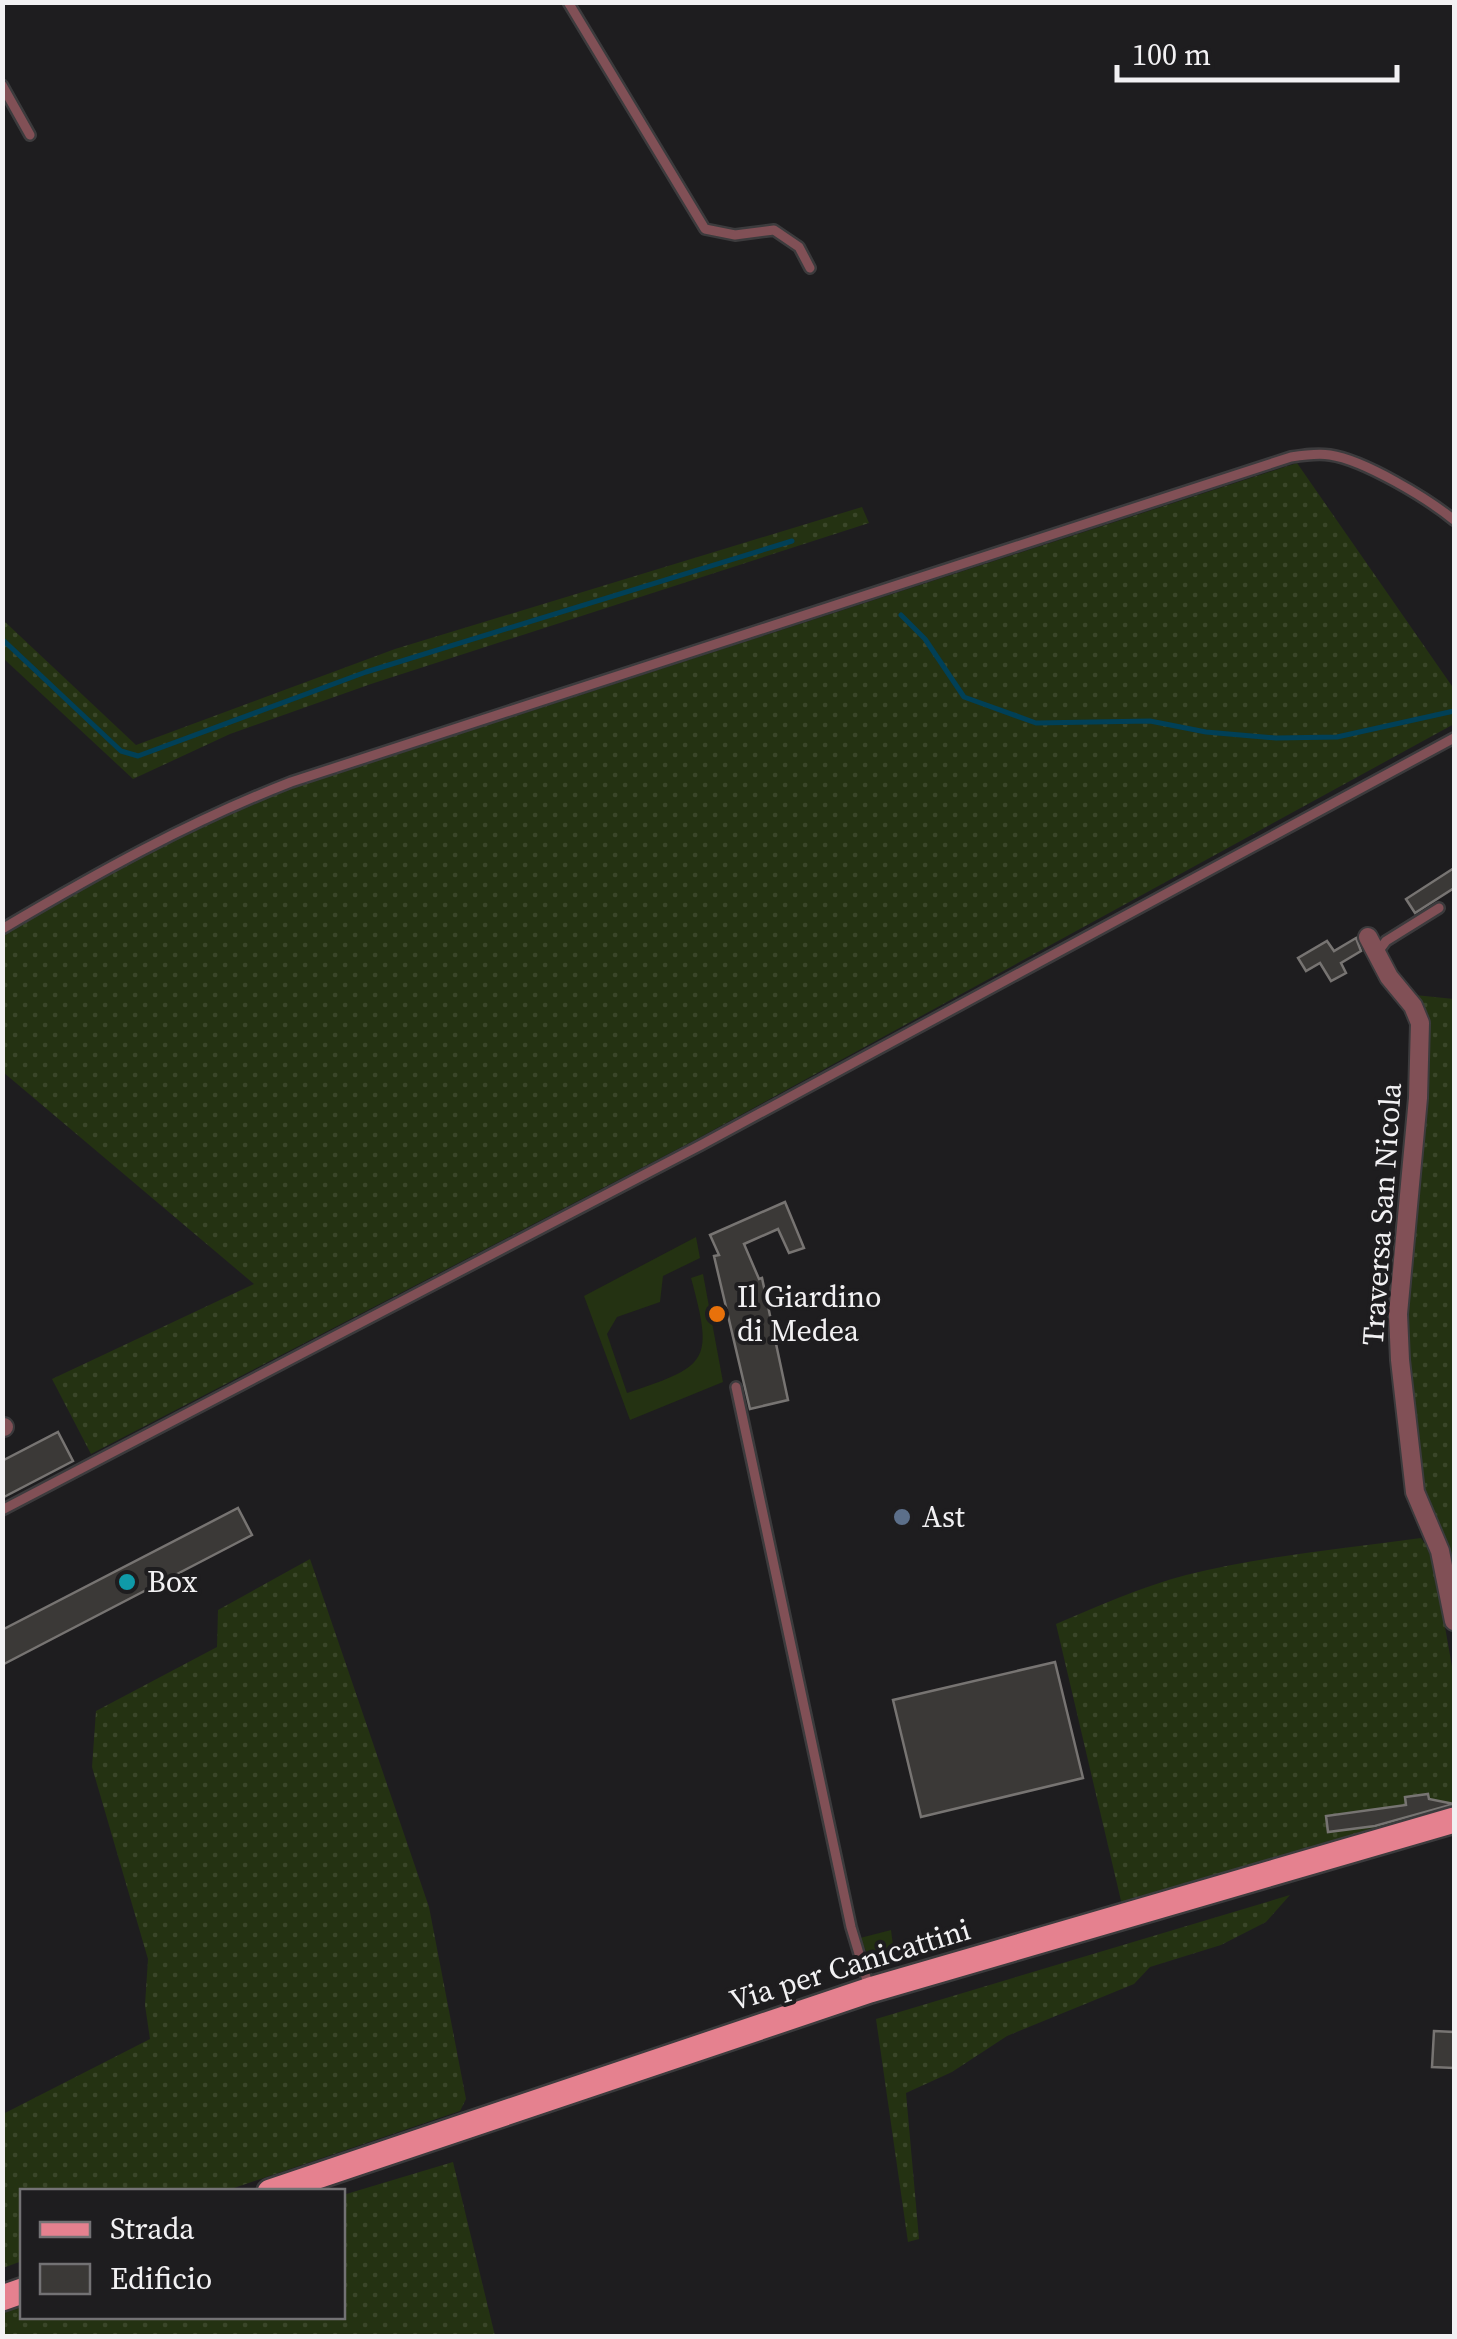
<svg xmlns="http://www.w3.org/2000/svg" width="1457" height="2339" font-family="'Source Serif 4',serif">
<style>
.grass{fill:url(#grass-dots)}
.garden{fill:#243212}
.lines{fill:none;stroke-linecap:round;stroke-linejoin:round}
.stream{stroke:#014057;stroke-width:5}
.building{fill:#3b3937;stroke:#777472;stroke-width:2.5}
.lane-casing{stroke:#3c3b3d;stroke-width:14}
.street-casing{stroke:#3c3b3d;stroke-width:22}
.primary-casing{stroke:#3c3b3d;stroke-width:30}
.lane{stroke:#815056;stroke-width:9}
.street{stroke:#815056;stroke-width:18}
.primary{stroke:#e5818f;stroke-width:25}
.food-dot{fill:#e8710a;stroke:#1e1d1f;stroke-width:4}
.service-dot{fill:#5c6f8a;stroke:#1e1d1f;stroke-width:4}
.culture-dot{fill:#0f9aa8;stroke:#1e1d1f;stroke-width:4}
.labels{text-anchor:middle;stroke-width:8;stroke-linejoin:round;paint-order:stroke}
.street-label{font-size:30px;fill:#f2f1f3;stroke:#1e1d1f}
.poi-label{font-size:30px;fill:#f2f1f3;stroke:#1e1d1f;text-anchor:start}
</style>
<defs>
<pattern id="grass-dots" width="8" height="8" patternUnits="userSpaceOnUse" patternTransform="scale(2.5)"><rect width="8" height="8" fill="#243212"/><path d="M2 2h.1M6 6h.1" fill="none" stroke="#3a4629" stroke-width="1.8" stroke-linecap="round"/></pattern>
</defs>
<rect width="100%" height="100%" fill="#1e1d1f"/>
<path class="grass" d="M 1297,463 L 1454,689 L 1454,724 L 695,1140 L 91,1454 L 52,1379 L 254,1284 L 3,1072 L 2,936 C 97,879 191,828 293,788 Z
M 862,507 L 869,523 L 371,684 L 230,734 L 133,779 L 3,658 L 3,620 L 136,745 L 395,649 Z
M 1415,995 L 1454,999 L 1454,1586 L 1424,1505 L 1405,1320 L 1419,1004 Z
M 1421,1538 L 1431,1552 L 1435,1570 L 1454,1678 L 1454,1805 L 1442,1812 L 1122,1905 L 1056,1624 C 1098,1606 1141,1587 1186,1575 C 1263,1556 1342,1549 1421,1538 Z
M 310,1559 L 429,1907 L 466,2099 L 460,2111 L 225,2191 L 22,2192 L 22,2261 L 3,2268 L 3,2114 L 150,2039 L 145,2005 L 148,1959 L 92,1767 L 96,1711 L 217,1647 L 218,1610 Z
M 1290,1895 L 1266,1922 L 1221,1945 L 1150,1967 L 1134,1984 L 1007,2036 L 952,2072 L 906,2093 L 919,2239 L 908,2242 L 876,2019 Z
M 453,2162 L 495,2336 L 3,2336 L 2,2306 L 22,2300 L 22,2316 L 342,2316 L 343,2195 Z"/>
<path class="garden" d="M 696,1237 L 700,1258 L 663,1276 L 660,1302 L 617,1317 L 607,1334 L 627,1393 C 708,1366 714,1362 691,1278 L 703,1274 L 723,1382 L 630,1420 L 584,1296 Z
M 891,1930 L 895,1960 L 891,1966 L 874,1969 L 860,1938 Z"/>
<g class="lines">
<path class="stream" d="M 901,615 L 925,639 L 964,697 L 1036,723 L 1150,721 L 1206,732 L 1276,738 L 1337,737 L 1454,711
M 2,639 L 121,751 L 138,756 L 366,672 L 792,541"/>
</g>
<path class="building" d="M 1454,868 L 1454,888 L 1415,913 L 1406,899 Z
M 1356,938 L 1361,951 L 1341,963 L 1346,973 L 1331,981 L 1320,963 L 1306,971 L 1298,958 L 1327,941 L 1334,951 Z
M 785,1202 L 804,1248 L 789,1253 L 778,1229 L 744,1244 L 759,1279 L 762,1278 L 788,1400 L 750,1409 L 714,1256 L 719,1255 L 710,1235 Z
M 58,1432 L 73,1461 L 2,1498 L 2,1461 Z
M 238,1508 L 252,1535 L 2,1665 L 2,1630 Z
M 1055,1662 L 1083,1778 L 921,1817 L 893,1700 Z
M 1428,1794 L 1429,1799 L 1454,1804 L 1375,1826 L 1328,1832 L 1326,1816 L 1406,1805 L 1405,1797 Z
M 1434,2031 L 1454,2032 L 1454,2068 L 1432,2067 Z"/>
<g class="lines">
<g class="lane-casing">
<path id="lane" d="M 568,2 L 705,229 L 735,235 L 774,230 L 799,247 L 810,268
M 2,85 L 30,135
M 2,929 C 97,873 188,822 291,782 L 1291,457 C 1304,455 1317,453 1330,455 C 1364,460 1427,498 1454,520
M 1377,953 L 1386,941 L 1439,908
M 736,1387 L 851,1927 L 869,1987
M 2,1510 L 701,1145 L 1454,738"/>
</g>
<g class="street-casing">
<path id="street" d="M 1368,937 L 1389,977 L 1413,1006 L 1420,1023 L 1418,1098 L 1398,1314 L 1400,1360 L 1415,1492 L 1440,1551 L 1454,1621
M 2,1427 L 4,1427"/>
</g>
<g class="primary-casing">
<path id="primary" d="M 270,2192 L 870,1990 L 1454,1820
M 2,2298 L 22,2291"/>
</g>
<use href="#lane" class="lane"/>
<use href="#street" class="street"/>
<use href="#primary" class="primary"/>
</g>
<circle class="food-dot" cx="717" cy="1314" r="10"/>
<circle class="service-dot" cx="902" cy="1517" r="10"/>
<circle class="culture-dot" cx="127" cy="1582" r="10"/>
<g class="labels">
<g class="street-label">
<text transform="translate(1382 1214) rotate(-86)" y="10">Traversa San Nicola</text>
<text transform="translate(850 1965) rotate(-17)" y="10">Via per Canicattini</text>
</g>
<g class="poi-label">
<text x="737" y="1307">Il Giardino<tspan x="737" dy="34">di Medea</tspan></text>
<text x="922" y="1527">Ast</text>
<text x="147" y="1592">Box</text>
</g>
</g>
<rect width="1457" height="2339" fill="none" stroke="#f2f1f3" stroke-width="10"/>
<rect x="20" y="2189" width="325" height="130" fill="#1e1d1f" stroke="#737274" stroke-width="2.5"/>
<rect x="40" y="2222" width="50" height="15" fill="#e5818f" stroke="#737274" stroke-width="2.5"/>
<text x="110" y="2239" font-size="30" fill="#f2f1f3">Strada</text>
<rect x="40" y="2264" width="50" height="30" fill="#3b3937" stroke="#737274" stroke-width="2.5"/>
<text x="110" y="2289" font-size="30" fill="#f2f1f3">Edificio</text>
<path d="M1117 65v15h280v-15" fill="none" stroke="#f2f1f3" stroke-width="5"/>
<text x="1132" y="65" font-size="30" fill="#f2f1f3" stroke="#1e1d1f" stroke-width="8" paint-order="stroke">100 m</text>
</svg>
